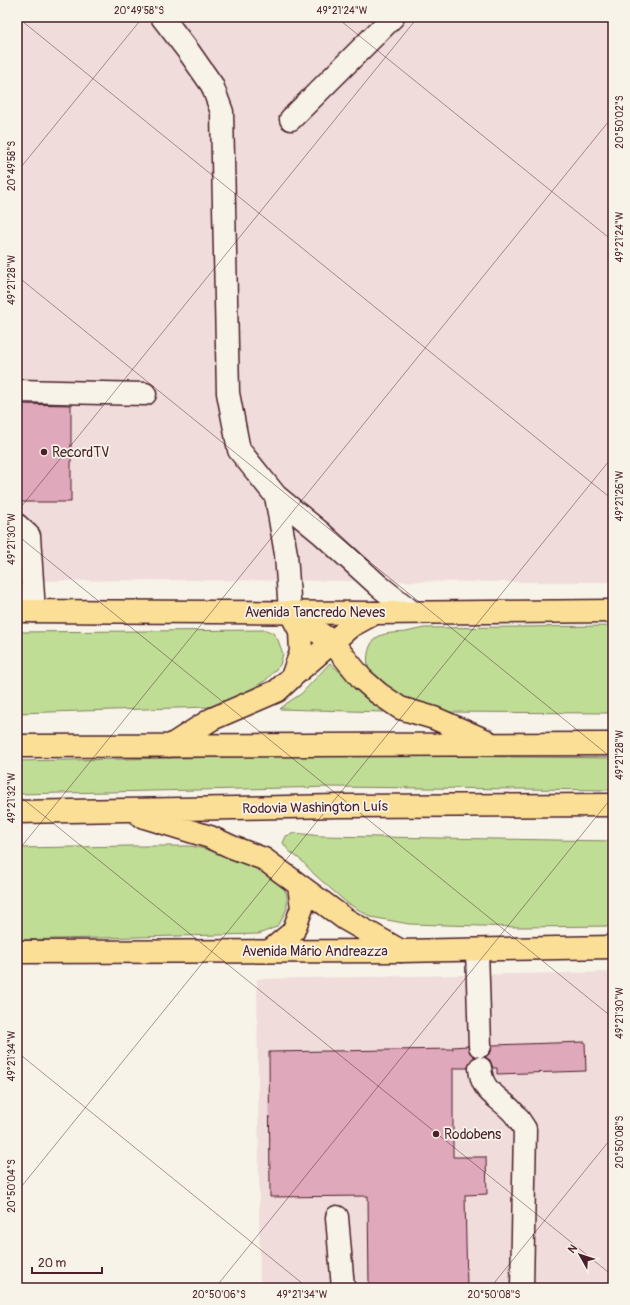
<svg xmlns="http://www.w3.org/2000/svg" width="630" height="1305" font-family="Pangolin,sans-serif">
<style>
.built{fill:#f0dcda}
.green{fill:#bfdd95;stroke:#847e60}
.building{fill:#e0a8bb;stroke:#4a1f2b}
.lines{fill:none;stroke-linecap:round;stroke-linejoin:round}
.minor-casing{stroke:#4a1f2b;stroke-width:25}
.major-casing{stroke:#4a1f2b;stroke-width:25}
.highway-casing{stroke:#4a1f2b;stroke-width:25}
.minor{stroke:#f7f3e8;stroke-width:22}
.major{stroke:#fbdf96;stroke-width:22}
.highway{stroke:#fbdf96;stroke-width:22}
.ticks{fill:none;stroke:#4a1f2b;stroke-width:1;stroke-opacity:0.45}
.poi-dot{fill:#4a1f2b;stroke:#f7f3e8;stroke-width:1.5}
.labels{text-anchor:middle;stroke-width:3.5;stroke-linejoin:round;paint-order:stroke}
.poi-label{font-size:14px;fill:#4a1f2b;stroke:#f7f3e8;text-anchor:start}
.street-label{font-size:14px;fill:#4a1f2b;stroke:#f7f3e8}
.neatline{fill:none;stroke:#4a1f2b;stroke-width:1.5}
.ticks-label{font-size:10px;text-anchor:middle;fill:#4a1f2b}
</style>
<rect width="100%" height="100%" fill="#f7f3e8"/>
<filter id="ink" filterUnits="userSpaceOnUse"><feTurbulence type="fractalNoise" baseFrequency=".025" numOctaves="2"/><feDisplacementMap in="SourceGraphic" scale="8" xChannelSelector="R" yChannelSelector="G"/><feConvolveMatrix kernelMatrix="1 2 1 2 8 2 1 2 1" color-interpolation-filters="sRGB"/></filter>
<g filter="url(#ink)">
<path class="built" d="M 17,17 L 613,17 L 613,582 L 509,582 L 191,580 L 17,581 Z
M 613,972 L 613,1288 L 260,1288 L 257,979 Z"/>
<path class="green" d="M 613,626 L 613,713 L 440,712 L 420,709 L 370,675 C 366,663 366,648 375,639 C 382,632 397,633 406,632 C 412,631 418,629 424,628 Z
M 266,630 L 273,633 L 278,640 L 283,654 L 280,665 L 266,680 L 241,696 L 209,707 L 17,713 L 17,632 Z
M 330,663 C 347,680 370,694 384,712 L 280,709 L 287,703 L 301,694 Z
M 337,755 L 613,758 L 613,790 L 332,787 L 17,794 L 17,761 Z
M 295,833 L 321,836 L 613,841 L 613,926 L 519,927 L 409,924 L 371,917 L 347,903 L 315,875 L 302,861 L 289,851 L 283,843 L 286,836 Z
M 130,846 L 191,846 L 243,857 L 282,883 L 287,895 L 287,908 L 281,921 L 276,927 L 259,934 L 17,940 L 17,848 Z"/>
<path class="building" d="M 17,404 L 71,405 L 71,502 L 17,502 Z
M 585,1042 L 586,1071 L 497,1074 L 497,1068 L 493,1068 L 490,1060 L 485,1057 L 491,1052 L 492,1045 Z
M 468,1046 L 470,1053 L 475,1057 L 469,1063 L 468,1068 L 453,1068 L 453,1157 L 486,1157 L 487,1194 L 465,1195 L 467,1288 L 369,1288 L 368,1196 L 270,1197 L 269,1052 L 453,1049 L 452,1047 Z"/>
<g class="lines">
<g class="minor-casing">
<path id="minor" d="M 162,17 L 189,52 L 212,85 L 222,112 L 228,393 L 239,450 L 276,496 L 321,533 L 379,586 L 412,612
M 291,119 L 393,17
M 17,391 L 145,394
M 276,496 L 286,554 L 290,612
M 17,525 L 29,536 L 34,611
M 477,950 L 480,1046
M 480,1068 C 482,1093 497,1095 512,1111 C 517,1116 521,1123 525,1129 L 522,1288
M 337,1217 L 343,1288"/>
</g>
<g class="major-casing">
<path id="major" d="M 17,611 L 375,613 L 613,611
M 17,952 L 401,951 L 613,947"/>
</g>
<g class="highway-casing">
<path id="highway" d="M 290,612 L 332,642 L 362,679 L 378,693 L 400,708 L 434,718 L 487,741
M 294,675 L 351,626 L 375,613
M 17,746 L 613,744
M 170,746 L 212,719 L 277,691 L 292,677 L 301,652 L 300,631 L 290,612
M 17,812 L 339,806 L 613,805
M 141,816 L 210,837 L 232,847 L 264,859 L 345,919 L 401,951
M 270,951 L 293,932 L 302,908 L 299,885"/>
</g>
<use href="#minor" class="minor"/>
<use href="#major" class="major"/>
<use href="#highway" class="highway"/>
</g>
</g>
<path class="ticks" d="M 17,17 L 613,500M 336,17 L 613,241M 17,172 L 143,17M 17,276 L 613,759M 17,512 L 418,17M 17,535 L 613,1018M 17,794 L 613,1276M 17,852 L 613,116M 17,1052 L 308,1288M 17,1192 L 613,456M 215,1288 L 613,796M 490,1288 L 613,1136"/>
<g class="poi-dot">
<circle cx="44" cy="452" r="4"/>
<circle cx="436" cy="1134" r="4"/>
</g>
<g class="labels">
<g class="poi-label">
<text x="52" y="457">RecordTV</text>
<text x="444" y="1139">Rodobens</text>
</g>
<g class="street-label">
<text x="315" y="617">Avenida Tancredo Neves</text>
<text transform="translate(315 807) rotate(-1)" y="5">Rodovia Washington Luís</text>
<text x="315" y="956">Avenida Mário Andreazza</text>
</g>
</g>
<rect width="630" height="1305" fill="none" stroke="#f7f3e8" stroke-width="44"/>
<g transform="translate(580 1255) rotate(309)" stroke="#f7f3e8" stroke-width="3" paint-order="stroke">
<path d="M0-3L7 15L0 10L-7 15Z" fill="#4a1f2b"/>
<text y="-6" font-size="11" font-weight="bold" text-anchor="middle" fill="#4a1f2b">N</text>
</g>
<path d="M32 1267v6h70v-6" fill="none" stroke="#4a1f2b" stroke-width="2"/>
<text x="38" y="1267" font-size="12" fill="#4a1f2b" stroke="#f7f3e8" stroke-width="3" paint-order="stroke">20 m</text>
<rect x="22" y="22" width="586" height="1261" class="neatline"/>
<g class="ticks-label">
<text x="139" y="14">20°49'58"S</text>
<text x="342" y="14">49°21'24"W</text>
<text transform="translate(619 122) rotate(-90)" y="4">20°50'02"S</text>
<text transform="translate(11 166) rotate(-90)" y="4">20°49'58"S</text>
<text transform="translate(619 237) rotate(-90)" y="4">49°21'24"W</text>
<text transform="translate(11 280) rotate(-90)" y="4">49°21'28"W</text>
<text transform="translate(619 496) rotate(-90)" y="4">49°21'26"W</text>
<text transform="translate(11 539) rotate(-90)" y="4">49°21'30"W</text>
<text transform="translate(619 755) rotate(-90)" y="4">49°21'28"W</text>
<text transform="translate(11 798) rotate(-90)" y="4">49°21'32"W</text>
<text transform="translate(619 1013) rotate(-90)" y="4">49°21'30"W</text>
<text transform="translate(11 1056) rotate(-90)" y="4">49°21'34"W</text>
<text transform="translate(619 1142) rotate(-90)" y="4">20°50'08"S</text>
<text transform="translate(11 1186) rotate(-90)" y="4">20°50'04"S</text>
<text x="219" y="1298">20°50'06"S</text>
<text x="302" y="1298">49°21'34"W</text>
<text x="494" y="1298">20°50'08"S</text>
</g>
</svg>
